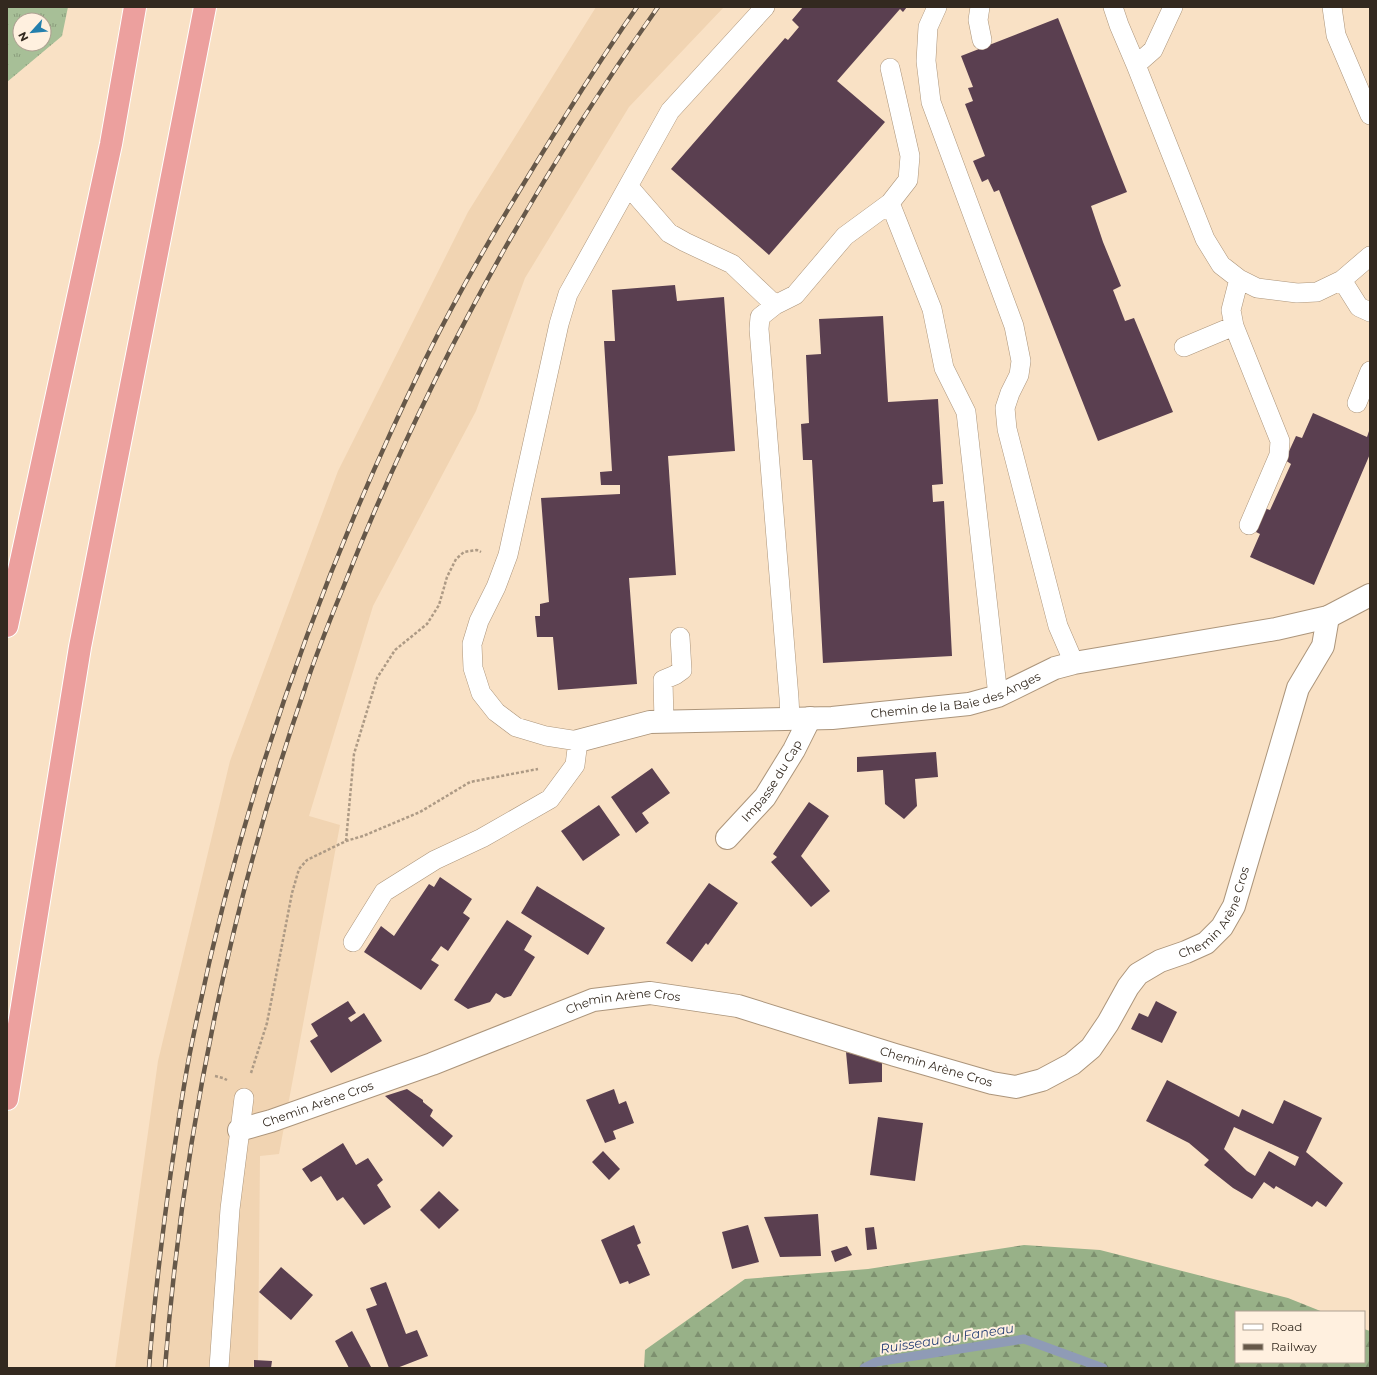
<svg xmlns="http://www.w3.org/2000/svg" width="1377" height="1375" font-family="Montserrat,sans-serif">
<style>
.built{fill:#f1d4b2}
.grass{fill:url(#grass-tufts);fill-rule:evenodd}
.forest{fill:url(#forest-firs)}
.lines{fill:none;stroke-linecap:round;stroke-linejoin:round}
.stream{stroke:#8f9bb6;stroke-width:9}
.building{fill:#5a3f50;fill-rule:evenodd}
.lane-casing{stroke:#ac957b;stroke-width:20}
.street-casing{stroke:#ac957b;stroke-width:24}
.highway-casing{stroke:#fff;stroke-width:24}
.path{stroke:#ad9a85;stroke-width:2.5;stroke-dasharray:3 2;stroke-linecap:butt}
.lane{stroke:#fff;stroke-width:19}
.street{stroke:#fff;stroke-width:22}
.highway{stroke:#eca09e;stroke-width:22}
.rail-casing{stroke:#665849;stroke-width:4.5}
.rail{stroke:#fff0df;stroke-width:3;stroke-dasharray:9;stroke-linecap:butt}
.labels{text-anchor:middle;stroke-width:4;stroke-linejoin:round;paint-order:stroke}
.street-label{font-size:12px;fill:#33291f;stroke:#fff0df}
.water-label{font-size:13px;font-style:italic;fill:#2b4377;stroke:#fff0df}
</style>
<defs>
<pattern id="grass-tufts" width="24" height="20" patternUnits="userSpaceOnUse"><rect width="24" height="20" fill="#a7bf97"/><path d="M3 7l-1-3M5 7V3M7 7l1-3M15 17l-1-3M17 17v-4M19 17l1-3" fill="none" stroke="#899b7b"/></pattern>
<pattern id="forest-firs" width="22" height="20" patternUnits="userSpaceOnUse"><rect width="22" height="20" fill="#98b188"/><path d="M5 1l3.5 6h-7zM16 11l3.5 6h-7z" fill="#7d906f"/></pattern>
</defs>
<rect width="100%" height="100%" fill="#f9e1c5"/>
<path class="built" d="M 596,7 L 724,7 L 629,107 L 525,278 L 476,411 L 373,606 L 309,816 L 340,825 L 279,1154 L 260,1156 L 258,1360 L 254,1360 L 253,1368 L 115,1368 L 158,1061 L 230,761 L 338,471 L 468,212 Z"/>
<path class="grass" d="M 7,7 L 68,7 L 62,36 L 7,82 ZM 20,20 L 44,20 L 44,44 L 20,44 Z"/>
<path class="forest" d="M 1024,1245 L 1100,1250 L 1288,1298 L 1323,1312 L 1236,1312 L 1236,1362 L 1364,1362 L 1364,1329 L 1370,1331 L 1370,1368 L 644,1368 L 645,1350 L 745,1279 L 868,1269 Z"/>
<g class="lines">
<path class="stream" d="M 864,1368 L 876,1362 L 1024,1339 L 1103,1368"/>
</g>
<path class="building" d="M 803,7 L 907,7 L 903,12 L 900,9 L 837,81 L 885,122 L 769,255 L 671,169 L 785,38 L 788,40 L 799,27 L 792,20 Z
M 1058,18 L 1127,192 L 1091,206 L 1103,242 L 1121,286 L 1113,290 L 1125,321 L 1134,318 L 1173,412 L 1098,441 L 999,190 L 994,192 L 988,179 L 982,182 L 973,161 L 985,156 L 965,104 L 973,101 L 968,88 L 973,87 L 961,56 Z
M 675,285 L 677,301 L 724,297 L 735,451 L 668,456 L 676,575 L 629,578 L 637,684 L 558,690 L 553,637 L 537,637 L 535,616 L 540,616 L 540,604 L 549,602 L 541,498 L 620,494 L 620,485 L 601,485 L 600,472 L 612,471 L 604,341 L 615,341 L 612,290 Z
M 883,316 L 888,402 L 938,399 L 943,484 L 932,485 L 933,502 L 944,501 L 952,656 L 823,663 L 812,460 L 803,460 L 801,424 L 809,423 L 806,355 L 821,354 L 819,319 Z
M 1313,413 L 1367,437 L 1370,428 L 1370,454 L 1314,585 L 1250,557 L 1260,534 L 1254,531 L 1264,508 L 1270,510 L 1291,464 L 1285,460 L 1296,436 L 1302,438 Z
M 936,752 L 938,777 L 915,779 L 917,806 L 904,819 L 885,804 L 883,770 L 857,772 L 857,757 Z
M 652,768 L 670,793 L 642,813 L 649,823 L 636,833 L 611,797 Z
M 809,802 L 829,816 L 801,856 L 830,891 L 811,907 L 771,862 L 777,857 L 773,854 Z
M 599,805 L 620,835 L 583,861 L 561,831 Z
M 440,877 L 472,899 L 463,913 L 470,918 L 448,951 L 441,946 L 431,960 L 439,965 L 421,990 L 364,952 L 381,926 L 394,936 L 429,884 L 434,887 Z
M 709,883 L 738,903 L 708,945 L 706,943 L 692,962 L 666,943 Z
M 537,886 L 605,928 L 588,955 L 521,913 Z
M 507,920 L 532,936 L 524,950 L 535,957 L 511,996 L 504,998 L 496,993 L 490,1002 L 468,1009 L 454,1000 Z
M 348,1001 L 356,1013 L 348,1018 L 351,1022 L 364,1013 L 382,1041 L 331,1073 L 310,1041 L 318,1036 L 311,1024 Z
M 1156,1001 L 1177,1012 L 1162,1043 L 1131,1029 L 1139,1013 L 1148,1017 Z
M 846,1052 L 882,1062 L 882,1082 L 849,1084 Z
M 1167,1080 L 1239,1117 L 1242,1109 L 1273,1124 L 1284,1100 L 1322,1118 L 1306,1152 L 1343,1183 L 1326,1207 L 1317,1201 L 1312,1207 L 1276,1186 L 1274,1189 L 1264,1182 L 1252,1199 L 1233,1188 L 1204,1165 L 1209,1160 L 1189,1143 L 1146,1121 ZM 1234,1127 L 1299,1157 L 1295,1166 L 1269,1151 L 1255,1176 L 1247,1171 L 1224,1149 Z
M 407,1089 L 423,1100 L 423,1102 L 433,1110 L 430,1116 L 453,1136 L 443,1147 L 385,1096 Z
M 614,1089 L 619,1104 L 626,1101 L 634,1123 L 613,1131 L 616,1139 L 605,1143 L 586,1100 Z
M 878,1117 L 923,1123 L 915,1181 L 870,1175 Z
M 343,1143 L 356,1165 L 368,1158 L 383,1180 L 377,1185 L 391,1207 L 364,1225 L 343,1197 L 337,1201 L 321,1176 L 311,1182 L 302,1169 Z
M 603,1151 L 620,1169 L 609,1180 L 592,1162 Z
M 439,1191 L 459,1210 L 439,1229 L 420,1210 Z
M 818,1214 L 821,1256 L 780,1257 L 764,1217 Z
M 634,1225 L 641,1243 L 637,1245 L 650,1275 L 629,1284 L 628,1281 L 620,1284 L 601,1240 Z
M 748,1225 L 759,1262 L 732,1269 L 722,1232 Z
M 874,1227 L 877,1249 L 867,1250 L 865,1228 Z
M 847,1246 L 852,1255 L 835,1262 L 831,1251 Z
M 281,1267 L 313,1295 L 291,1320 L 259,1292 Z
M 386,1282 L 406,1334 L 417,1330 L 428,1356 L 397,1368 L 389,1368 L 366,1309 L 377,1305 L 370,1288 Z
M 352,1331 L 371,1367 L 370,1368 L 349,1368 L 335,1341 Z
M 254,1360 L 272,1361 L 271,1368 L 254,1368 Z"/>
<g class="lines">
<g class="lane-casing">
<path id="lane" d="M 937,7 L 928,27 L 926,61 L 931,102 L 1014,326 L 1021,361 L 1019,375 L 1010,393 L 1005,408 L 1007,429 L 1058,626 L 1074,663
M 980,7 L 978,20 L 982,40
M 1113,7 L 1119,25 L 1136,65 L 1205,239 L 1221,265 L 1239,279 L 1257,288 L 1297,293 L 1317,292 L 1342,280 L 1370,256
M 1332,7 L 1336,35 L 1370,115
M 1136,65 L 1153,50 L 1173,7
M 890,68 L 910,156 L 908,180 L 890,203 L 932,309 L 944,368 L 966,412 L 998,696
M 629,187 L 669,233 L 685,242 L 732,264 L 775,305
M 1239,279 L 1231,310 L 1234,326 L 1280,441 L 1279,455 L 1249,525
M 1342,280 L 1359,307 L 1370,312
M 1184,347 L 1234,326
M 1357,403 L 1370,371
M 790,718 L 789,698 L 759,329 L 760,317 L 775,305 L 795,295 L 845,236 L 890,203
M 664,722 L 663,680 L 675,675 L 682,670 L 680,637
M 353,942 L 384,892 L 435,860 L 482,838 L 550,799 L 575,765 L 578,741 L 546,736 L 516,727 L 496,712 L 481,693 L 473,668 L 472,644 L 479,621 L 496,587 L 508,555 L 559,324 L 568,294 L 670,111 L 765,7
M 219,1368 L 230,1209 L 244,1098"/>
</g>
<g class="street-casing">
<g id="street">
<path id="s1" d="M 578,741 L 650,722 L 832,718 L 969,704 L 998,696 L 1055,668 L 1074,663 L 1276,629 L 1328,617 L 1370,595"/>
<path id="s2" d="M 727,838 L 765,797 L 794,750 L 810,718"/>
<path id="s3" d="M 239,1130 L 271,1121 L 432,1064 L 593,1000 L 650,993 L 738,1006 L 895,1055 L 992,1083 L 1016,1087 L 1042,1080 L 1072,1064 L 1091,1048 L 1108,1023 L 1128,987 L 1138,974 L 1160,961 L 1186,952 L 1206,943 L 1222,927 L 1234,906 L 1298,688 L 1323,646 L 1328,617"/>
</g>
</g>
<g class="highway-casing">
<path id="highway" d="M 7,626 L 111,144 L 135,7
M 7,1099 L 80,647 L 205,7"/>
</g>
<path class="path" d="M 346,841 L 354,754 L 377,678 L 395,650 L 427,624 L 439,605 L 447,577 L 456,559 L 464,552 L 477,550 L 481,552
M 251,1073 L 267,1023 L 292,893 L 299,869 L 307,860 L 346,841 L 363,836 L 420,812 L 470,782 L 538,769
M 215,1076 L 223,1078 L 227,1080"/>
<use href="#lane" class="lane"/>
<use href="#street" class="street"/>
<use href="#highway" class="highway"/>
<g class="rail-casing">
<path id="rail" d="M 149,1368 C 154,1302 162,1236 171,1171 C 178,1125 184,1078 194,1033 C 241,800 321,573 425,360 C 453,303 485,247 518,193 C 556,130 595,67 637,7
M 165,1368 C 183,1139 229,909 304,691 C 315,657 329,622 343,588 C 424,382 530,188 658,7"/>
</g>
<use href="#rail" class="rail"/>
</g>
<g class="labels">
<g class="street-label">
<text dy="4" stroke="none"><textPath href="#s1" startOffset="383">Chemin de la Baie des Anges</textPath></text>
<text dy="4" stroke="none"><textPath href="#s2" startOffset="73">Impasse du Cap</textPath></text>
<text dy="4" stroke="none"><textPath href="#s3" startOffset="1091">Chemin Arène Cros</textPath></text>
<text dy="4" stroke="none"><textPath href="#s3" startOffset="407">Chemin Arène Cros</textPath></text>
<text dy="4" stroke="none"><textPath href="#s3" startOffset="731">Chemin Arène Cros</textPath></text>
<text dy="4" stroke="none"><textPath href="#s3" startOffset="83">Chemin Arène Cros</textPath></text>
</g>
<g class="water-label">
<text transform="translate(947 1338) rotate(-9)" y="5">Ruisseau du Faneau</text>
</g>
</g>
<rect width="1377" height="1375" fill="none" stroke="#33291f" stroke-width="16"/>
<rect x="1235" y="1311" width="130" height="52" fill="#fff0df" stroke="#ada092"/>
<rect x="1243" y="1324" width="20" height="6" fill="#ffffff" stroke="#ada092"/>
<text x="1271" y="1331" font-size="12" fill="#33291f">Road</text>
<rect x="1243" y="1344" width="20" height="6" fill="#665849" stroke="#ada092"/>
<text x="1271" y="1351" font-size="12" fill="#33291f">Railway</text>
<g transform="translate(32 32) rotate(243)"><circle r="19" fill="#fff0df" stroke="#ada092"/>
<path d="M0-3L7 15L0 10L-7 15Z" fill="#247fad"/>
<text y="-6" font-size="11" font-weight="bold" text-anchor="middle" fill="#33291f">N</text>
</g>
</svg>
